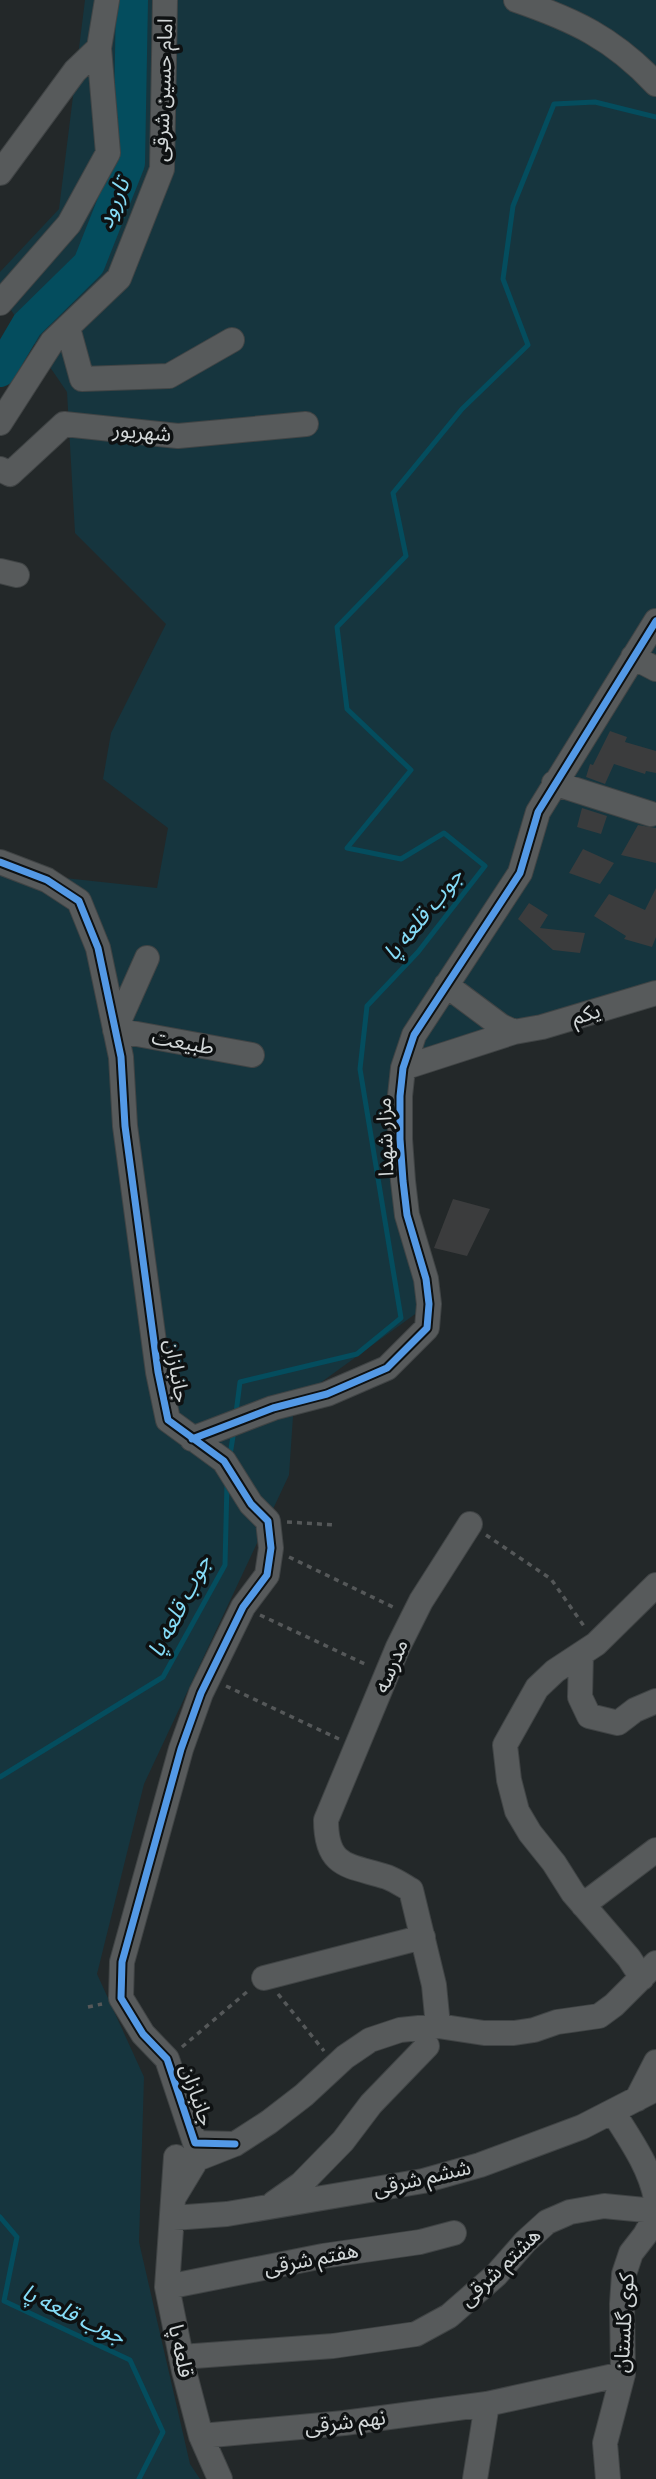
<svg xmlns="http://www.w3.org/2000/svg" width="656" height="2479" font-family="'PT Sans Narrow','Noto Sans Arabic',sans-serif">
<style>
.green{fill:#16353e}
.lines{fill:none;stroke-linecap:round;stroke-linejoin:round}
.stream{stroke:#044d5e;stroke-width:5}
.river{stroke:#044d5e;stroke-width:32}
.building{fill:#3b3c3d}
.minor-casing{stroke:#404445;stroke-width:26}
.path{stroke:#555859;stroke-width:3.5;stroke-dasharray:5 5;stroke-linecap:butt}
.minor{stroke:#575a5b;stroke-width:24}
.cycleway-casing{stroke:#0e1112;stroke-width:11}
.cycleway{stroke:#5399e6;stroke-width:7}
.labels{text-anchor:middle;stroke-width:7;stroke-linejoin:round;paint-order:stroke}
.street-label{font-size:21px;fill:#d2d7d8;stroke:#0e1112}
.water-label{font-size:23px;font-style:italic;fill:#85dbf6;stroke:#0e1112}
</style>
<rect width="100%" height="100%" fill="#232829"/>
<path class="green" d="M 85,0 L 656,0 L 656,996 L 403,1068 L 429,1304 L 294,1402 L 289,1475 L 144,1784 L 97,1974 L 144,2077 L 139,2242 L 190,2464 L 200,2479 L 0,2479 L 0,871 L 157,888 L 168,828 L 103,779 L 111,733 L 166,624 L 75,533 L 67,392 L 0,294 L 0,272 L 59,209 Z"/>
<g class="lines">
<path class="stream" d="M 236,1413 L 240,1382 L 357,1354 L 401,1318 L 360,1069 L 367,1006 L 418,952 L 485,866 L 444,833 L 401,859 L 347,848 L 411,770 L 347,709 L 337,627 L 406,556 L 393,493 L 462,409 L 528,345 L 503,279 L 513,206 L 554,104 L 595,102 L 656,117
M 230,1455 L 234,1430
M 0,1777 L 163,1677 L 225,1565 L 227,1482
M 0,2217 L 17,2237 L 4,2301 L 130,2360 L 163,2432 L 139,2479"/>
<path class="river" d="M 0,371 L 27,325 L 89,264 L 129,163 L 132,0"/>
</g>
<path class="building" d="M 610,731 L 627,737 L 625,742 L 656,751 L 656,773 L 646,771 L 645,774 L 614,764 L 605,784 L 586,777 L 590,764 L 593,765 Z
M 582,808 L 607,816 L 601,834 L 577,827 Z
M 638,825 L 656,828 L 656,863 L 621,855 Z
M 583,849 L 614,863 L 600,884 L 569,873 Z
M 656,888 L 656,937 L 652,947 L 624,939 L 626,936 L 594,916 L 609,894 L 645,910 Z
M 529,903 L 548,915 L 540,928 L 585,933 L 580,953 L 553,950 L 518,919 Z
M 453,1199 L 490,1209 L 467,1256 L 434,1248 Z"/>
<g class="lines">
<g class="minor-casing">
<path id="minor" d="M 516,0 C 574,20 613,38 656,84
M 0,173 L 75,71 L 99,48
M 0,303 L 69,224 L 108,153 L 99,48 L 107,0
M 68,328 L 82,379 L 169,376 L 232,340
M 0,423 L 52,342 L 119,278 L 162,169 L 165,0
M 0,469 L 10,474 L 64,424 L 178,436 L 306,424
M 0,571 L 17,575
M 633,657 L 656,669
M 554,783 L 651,814
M 0,862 L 47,880 L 79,901 L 98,948 L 121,1057 L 125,1126 L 158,1372 L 168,1420 L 224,1461 L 251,1504 L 268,1521 L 271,1548 L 267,1575 L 243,1607 L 201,1693 L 181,1749 L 122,1962 L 121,1998 L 143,2034 L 167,2059 L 195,2143 L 235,2144
M 147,958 L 115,1030 L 252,1055
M 446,985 L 501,1026 L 514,1032 L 542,1027 L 656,993
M 403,1068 L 514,1032
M 192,1439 L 273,1408 L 327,1394 L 387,1368 L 427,1328 L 429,1304 L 426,1279 L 407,1215 L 403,1181 L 400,1139 L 400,1096 L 403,1068 L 414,1035 L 520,873 L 538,812 L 656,621
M 581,1654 L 580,1697 L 589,1716 L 618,1723 L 635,1710 L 656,1701
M 583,1905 L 656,1850
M 264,1978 L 423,1937
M 642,1978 L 629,1958 L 573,1893 L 554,1863 L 530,1833 L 517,1811 L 509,1780 L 505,1745 L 537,1688 L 555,1671 L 596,1644 L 656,1585
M 438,2026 L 484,2033 L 514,2033 L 534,2030 L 557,2022 L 599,2016 L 614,2005 L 656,1963
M 637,2099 L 656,2062
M 613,2112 C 630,2139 650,2167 656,2199
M 176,2157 L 167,2287 L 184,2371 L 201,2436 L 220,2479
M 174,2197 L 197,2159 L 235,2144 L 269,2122 L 304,2095 L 345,2057 L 370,2040 L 400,2030 L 438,2026 L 434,1985 L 411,1890 C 404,1886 395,1880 387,1877 C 350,1865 326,1869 326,1820 L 398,1647 L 421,1601 L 470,1524
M 274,2203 L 301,2184 L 343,2141 L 371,2104 L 427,2046
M 173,2218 L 227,2214 L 423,2181 L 480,2165 L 582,2127 L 656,2089
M 167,2287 L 323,2256 L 420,2242 L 454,2233
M 181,2357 L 333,2346 L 416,2334 L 449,2316 L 496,2275 L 525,2242 L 547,2222 L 570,2212 L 604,2206 L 656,2211
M 201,2436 L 344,2423 L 487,2404 L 623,2374
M 475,2479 L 487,2404
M 608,2479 L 605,2443 L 623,2374 L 622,2304 L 624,2274 L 631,2253 L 645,2235 L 656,2215"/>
</g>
<path class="path" d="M 287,1522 L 336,1525
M 486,1535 L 551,1579 L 586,1629
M 289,1557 L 395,1608
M 260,1615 L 367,1665
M 226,1686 L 339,1739
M 278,1994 L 324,2051
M 88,2007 L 102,2004
M 182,2047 L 248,1991"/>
<use href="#minor" class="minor"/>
<g class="cycleway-casing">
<path id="cycleway" d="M 0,862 L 47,880 L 79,901 L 98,948 L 121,1057 L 125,1126 L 158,1372 L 168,1420 L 224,1461 L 251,1504 L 268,1521 L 271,1548 L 267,1575 L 243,1607 L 201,1693 L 181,1749 L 122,1962 L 121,1998 L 143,2034 L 167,2059 L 195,2143 L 235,2144
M 192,1439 L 273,1408 L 327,1394 L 387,1368 L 427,1328 L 429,1304 L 426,1279 L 407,1215 L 403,1181 L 400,1139 L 400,1096 L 403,1068 L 414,1035 L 520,873 L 538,812 L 656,621"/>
</g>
<use href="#cycleway" class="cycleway"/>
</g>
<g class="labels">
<g class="street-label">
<text transform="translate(163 90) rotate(-88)" y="7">امام حسین شرقی</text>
<text transform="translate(142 432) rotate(5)" y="7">شهریور</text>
<text transform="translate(586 1014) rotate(-17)" y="7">یکم</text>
<text transform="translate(183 1042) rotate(10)" y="7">طبیعت</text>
<text transform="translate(385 1137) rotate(-92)" y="7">مزار شهدا</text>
<text transform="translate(177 1371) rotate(80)" y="7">جانبازان</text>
<text transform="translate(391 1666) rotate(-67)" y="7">مدرسه</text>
<text transform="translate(197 2095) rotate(71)" y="7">جانبازان</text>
<text transform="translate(422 2178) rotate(-13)" y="7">ششم شرقی</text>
<text transform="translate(311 2259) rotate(-11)" y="7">هفتم شرقی</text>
<text transform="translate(500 2267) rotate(-44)" y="7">هشتم شرقی</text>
<text transform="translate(624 2323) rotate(-87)" y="7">کوی گلستان</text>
<text transform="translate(181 2351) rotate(78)" y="7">قلعه پا</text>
<text transform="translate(345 2422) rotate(-7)" y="7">نهم شرقی</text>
</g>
<g class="water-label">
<text transform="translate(113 203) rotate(-68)" y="8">تاررود</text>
<text transform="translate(423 914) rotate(-51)" y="8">جوب قلعه پا</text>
<text transform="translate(179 1606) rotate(-63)" y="8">جوب قلعه پا</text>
<text transform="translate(74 2314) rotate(25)" y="8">جوب قلعه پا</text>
</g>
</g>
</svg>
